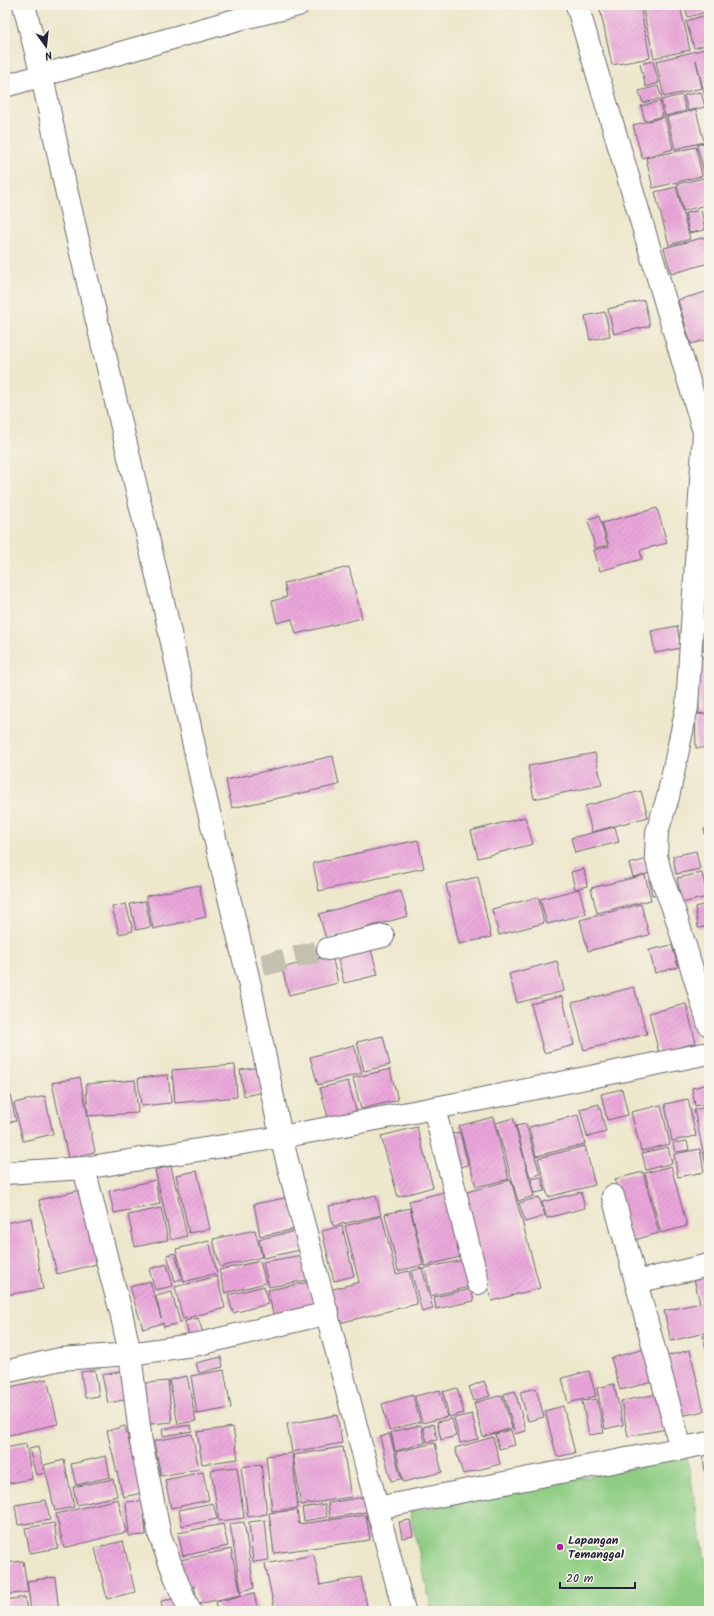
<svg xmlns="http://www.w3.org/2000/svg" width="714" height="1616" font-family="Kalam,sans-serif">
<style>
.grass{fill:#8ecd83;stroke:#58785f}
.building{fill:url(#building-hatch)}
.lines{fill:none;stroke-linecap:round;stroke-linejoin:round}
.minor-tunnel{stroke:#c4c0af;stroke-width:22;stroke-dasharray:22 11;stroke-linecap:butt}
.minor-casing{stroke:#69676e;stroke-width:24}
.minor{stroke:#fff;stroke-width:22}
.poi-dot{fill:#b5179e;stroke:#f7f3e8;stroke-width:1.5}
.labels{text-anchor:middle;stroke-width:4;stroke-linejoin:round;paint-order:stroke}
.poi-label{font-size:12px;font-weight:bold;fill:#22223b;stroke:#f7f3e8;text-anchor:start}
</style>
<defs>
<pattern id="building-hatch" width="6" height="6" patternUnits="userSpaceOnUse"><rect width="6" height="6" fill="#eaa6da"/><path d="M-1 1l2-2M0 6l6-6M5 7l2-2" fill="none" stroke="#c88fbc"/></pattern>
</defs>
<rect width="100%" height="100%" fill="#f7f3e8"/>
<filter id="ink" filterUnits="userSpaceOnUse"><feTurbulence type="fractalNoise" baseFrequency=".025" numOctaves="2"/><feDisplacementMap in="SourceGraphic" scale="8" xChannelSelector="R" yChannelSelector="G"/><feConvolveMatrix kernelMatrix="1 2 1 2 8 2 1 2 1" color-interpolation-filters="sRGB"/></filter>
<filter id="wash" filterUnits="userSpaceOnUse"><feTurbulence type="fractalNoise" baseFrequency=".012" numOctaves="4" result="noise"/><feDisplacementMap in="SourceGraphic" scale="16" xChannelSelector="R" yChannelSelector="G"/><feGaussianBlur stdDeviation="0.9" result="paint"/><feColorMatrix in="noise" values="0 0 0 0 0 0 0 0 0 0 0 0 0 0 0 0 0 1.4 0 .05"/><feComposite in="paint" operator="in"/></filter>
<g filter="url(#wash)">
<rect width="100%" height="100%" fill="#ede7cc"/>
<path class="grass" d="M 687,1457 L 709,1582 L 709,1611 L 432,1611 L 410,1512 Z"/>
<g id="blocks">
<path class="building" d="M 619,5 L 640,5 L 650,58 L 612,65 L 600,9 Z
M 642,5 L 680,5 L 690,50 L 654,58 Z
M 684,5 L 703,5 L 705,12 L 688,17 Z
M 706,15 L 709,26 L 709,44 L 694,48 L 686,21 Z
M 709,48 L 709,104 L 707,105 L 696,60 L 702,88 L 664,97 L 656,61 Z
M 653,61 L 659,83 L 646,87 L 640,64 Z
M 658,86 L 662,98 L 643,103 L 639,91 Z
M 701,92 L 705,107 L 688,111 L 684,95 Z
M 682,95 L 686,111 L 665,116 L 661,100 Z
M 660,101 L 663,116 L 645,121 L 641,106 Z
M 696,110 L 704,142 L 675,149 L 667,117 Z
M 665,117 L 673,149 L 642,158 L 633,125 Z
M 709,141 L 709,175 L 705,176 L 697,145 Z
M 696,147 L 702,176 L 653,188 L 646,158 Z
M 709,177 L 709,204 L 683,211 L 677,184 Z
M 676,187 L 690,239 L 669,245 L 655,192 Z
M 701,210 L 705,230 L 689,233 L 685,213 Z
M 709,236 L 709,263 L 671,274 L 664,248 Z
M 709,291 L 709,339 L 691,344 L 678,300 Z
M 644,300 L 650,326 L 614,334 L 608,309 Z
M 605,312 L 610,336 L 590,340 L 585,316 Z
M 657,508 L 667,543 L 640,550 L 642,559 L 600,571 L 594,550 L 609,546 L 602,523 Z
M 599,516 L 607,545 L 595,548 L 588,519 Z
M 349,567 L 362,618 L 296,634 L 292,619 L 277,623 L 272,601 L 287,597 L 284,583 Z
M 702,588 L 709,588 L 709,651 L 703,651 Z
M 677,626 L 681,648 L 655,653 L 651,631 Z
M 698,657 L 709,657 L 709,713 L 699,714 Z
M 695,714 L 709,714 L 709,748 L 696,748 Z
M 595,753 L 602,785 L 534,799 L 528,766 Z
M 333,756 L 339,785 L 232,808 L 226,780 Z
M 641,791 L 648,817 L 592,832 L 585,806 Z
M 525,817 L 533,844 L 478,858 L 471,831 Z
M 615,827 L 619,842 L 575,853 L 571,838 Z
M 709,828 L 709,849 L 708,849 L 704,829 Z
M 418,840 L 424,868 L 319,891 L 313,863 Z
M 696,851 L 700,869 L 676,874 L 673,856 Z
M 651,858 L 655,872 L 633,877 L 629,864 Z
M 584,869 L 587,886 L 575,889 L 571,872 Z
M 702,873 L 707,897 L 682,903 L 677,878 Z
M 645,875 L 651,900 L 597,913 L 591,888 Z
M 709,876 L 709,896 L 708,896 L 705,877 Z
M 478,877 L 491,937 L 459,944 L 446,884 Z
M 658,878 L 661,893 L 652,895 L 649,880 Z
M 199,885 L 206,917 L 153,929 L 146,896 Z
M 579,889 L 586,914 L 547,924 L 540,899 Z
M 401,891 L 408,916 L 326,939 L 319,914 Z
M 538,897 L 544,923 L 499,935 L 492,909 Z
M 145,901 L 151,927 L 136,930 L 130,904 Z
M 126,904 L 133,931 L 119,934 L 112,907 Z
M 641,904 L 649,935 L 588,951 L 580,920 Z
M 706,904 L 709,926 L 698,928 L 695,907 Z
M 369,942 L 378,975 L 344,983 L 336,951 Z
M 672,945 L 678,967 L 655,973 L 649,950 Z
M 332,955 L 338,983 L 289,995 L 282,968 Z
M 709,959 L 709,973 L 705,961 Z
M 557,961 L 564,991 L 517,1003 L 509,974 Z
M 634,987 L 647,1034 L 584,1050 L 572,1003 Z
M 562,996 L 574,1045 L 544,1053 L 531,1004 Z
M 686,1004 L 696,1043 L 659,1053 L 649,1013 Z
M 383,1036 L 390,1065 L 364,1071 L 357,1042 Z
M 354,1045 L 362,1073 L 318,1085 L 310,1057 Z
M 235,1065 L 237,1097 L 175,1103 L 172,1070 Z
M 260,1067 L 264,1092 L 244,1096 L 240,1070 Z
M 390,1069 L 398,1100 L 361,1109 L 353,1078 Z
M 168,1075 L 171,1103 L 141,1106 L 138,1078 Z
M 80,1077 L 95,1152 L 68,1158 L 52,1083 Z
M 135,1080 L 138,1113 L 88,1116 L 86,1084 Z
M 5,1081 L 7,1081 L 16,1121 L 5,1123 Z
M 348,1081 L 358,1118 L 330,1125 L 320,1088 Z
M 709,1084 L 709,1103 L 695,1106 L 692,1088 Z
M 622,1089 L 628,1115 L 607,1120 L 601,1094 Z
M 45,1096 L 53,1134 L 23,1141 L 14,1103 Z
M 688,1099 L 696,1136 L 672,1141 L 665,1104 Z
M 599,1104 L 606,1132 L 587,1137 L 580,1109 Z
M 661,1105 L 670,1144 L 641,1151 L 631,1112 Z
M 709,1106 L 709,1174 L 708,1174 L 694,1110 Z
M 578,1115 L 585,1144 L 536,1156 L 529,1127 Z
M 493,1117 L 509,1179 L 476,1187 L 459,1126 Z
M 513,1118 L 534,1196 L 518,1201 L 496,1123 Z
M 526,1124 L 540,1174 L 530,1177 L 516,1126 Z
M 417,1127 L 433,1187 L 398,1197 L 381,1136 Z
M 460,1132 L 468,1165 L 457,1168 L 448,1135 Z
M 687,1141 L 689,1150 L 675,1152 L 673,1143 Z
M 585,1146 L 595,1185 L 548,1197 L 538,1158 Z
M 668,1147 L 672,1163 L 646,1170 L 642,1153 Z
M 700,1149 L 704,1172 L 678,1177 L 674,1154 Z
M 171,1166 L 187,1236 L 171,1240 L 155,1170 Z
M 671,1166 L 687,1226 L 661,1233 L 645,1173 Z
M 197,1171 L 210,1229 L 189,1233 L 176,1175 Z
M 643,1172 L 659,1233 L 631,1241 L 615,1179 Z
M 541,1177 L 545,1191 L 534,1193 L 531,1179 Z
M 155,1180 L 160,1204 L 114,1213 L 109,1191 Z
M 511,1180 L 540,1288 L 492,1301 L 463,1193 Z
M 84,1189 L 101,1263 L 57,1274 L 39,1200 Z
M 444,1192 L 460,1257 L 425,1266 L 409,1201 Z
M 581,1192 L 585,1208 L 547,1218 L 542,1202 Z
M 376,1195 L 381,1215 L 333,1226 L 329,1206 Z
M 290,1197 L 296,1229 L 260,1236 L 254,1204 Z
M 539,1197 L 545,1216 L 525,1222 L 519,1203 Z
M 161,1208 L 168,1240 L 135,1247 L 128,1215 Z
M 410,1208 L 423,1265 L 398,1271 L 385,1214 Z
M 382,1216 L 396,1274 L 409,1271 L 417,1304 L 339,1323 L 330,1290 L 359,1282 L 345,1226 Z
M 31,1218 L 43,1289 L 5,1295 L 5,1223 Z
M 342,1226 L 354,1276 L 334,1281 L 322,1231 Z
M 255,1230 L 262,1257 L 220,1267 L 213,1239 Z
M 301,1230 L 305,1249 L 263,1258 L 259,1239 Z
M 209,1241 L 217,1273 L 184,1282 L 176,1249 Z
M 175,1253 L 182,1279 L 175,1281 L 167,1255 Z
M 302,1255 L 307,1280 L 269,1287 L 263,1262 Z
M 463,1260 L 469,1287 L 431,1296 L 425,1268 Z
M 260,1261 L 266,1283 L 225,1293 L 219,1270 Z
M 167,1264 L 173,1286 L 155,1290 L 149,1269 Z
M 422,1268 L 433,1309 L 422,1312 L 411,1271 Z
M 709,1275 L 709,1332 L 671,1341 L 664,1311 L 700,1303 L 694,1279 Z
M 217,1276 L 225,1308 L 183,1319 L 175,1287 Z
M 150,1281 L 161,1318 L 156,1296 L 172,1292 L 180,1323 L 164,1327 L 163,1323 L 143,1329 L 130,1287 Z
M 309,1282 L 314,1310 L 274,1319 L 268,1290 Z
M 264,1286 L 268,1304 L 233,1313 L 228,1295 Z
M 471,1289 L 474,1301 L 436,1309 L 434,1297 Z
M 198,1318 L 203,1333 L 189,1336 L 185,1321 Z
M 709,1335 L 709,1359 L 708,1359 L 703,1336 Z
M 652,1347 L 661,1380 L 620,1390 L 611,1358 Z
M 690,1350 L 704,1411 L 681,1416 L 667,1356 Z
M 221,1357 L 223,1367 L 199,1373 L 196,1363 Z
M 95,1370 L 99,1396 L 85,1398 L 81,1372 Z
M 224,1370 L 231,1408 L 197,1414 L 191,1376 Z
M 123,1371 L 129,1399 L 108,1403 L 102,1375 Z
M 589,1371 L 596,1396 L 568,1403 L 562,1378 Z
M 187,1376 L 196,1421 L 178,1424 L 169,1380 Z
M 47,1379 L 58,1424 L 5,1436 L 5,1388 Z
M 168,1381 L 172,1422 L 141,1425 L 136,1384 Z
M 484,1381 L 490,1396 L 474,1401 L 469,1387 Z
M 614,1384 L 623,1425 L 605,1429 L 597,1388 Z
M 457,1388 L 464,1413 L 449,1417 L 443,1392 Z
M 536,1388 L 544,1417 L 528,1421 L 520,1392 Z
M 440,1390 L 447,1417 L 422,1423 L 415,1396 Z
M 515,1391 L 526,1431 L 515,1434 L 504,1394 Z
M 663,1393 L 673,1428 L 628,1436 L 621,1401 Z
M 413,1395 L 420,1422 L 389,1430 L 382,1404 Z
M 502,1395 L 512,1428 L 483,1437 L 474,1403 Z
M 597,1399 L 604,1433 L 589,1435 L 582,1401 Z
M 563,1406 L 575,1453 L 557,1457 L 545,1411 Z
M 472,1414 L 478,1439 L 460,1443 L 454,1418 Z
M 337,1415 L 342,1443 L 292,1452 L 287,1424 Z
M 452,1419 L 456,1436 L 441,1440 L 437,1422 Z
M 434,1424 L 437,1440 L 427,1442 L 423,1427 Z
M 191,1425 L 192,1431 L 163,1436 L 162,1429 Z
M 421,1425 L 425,1443 L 395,1451 L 391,1432 Z
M 125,1426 L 142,1493 L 123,1497 L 107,1431 Z
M 233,1427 L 238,1459 L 202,1464 L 197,1432 Z
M 511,1430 L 515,1445 L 499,1449 L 495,1434 Z
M 192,1434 L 199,1469 L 161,1476 L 154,1441 Z
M 390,1434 L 401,1479 L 391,1481 L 380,1437 Z
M 493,1437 L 500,1464 L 463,1474 L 455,1448 Z
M 435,1443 L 442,1472 L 403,1482 L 396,1452 Z
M 26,1444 L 32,1479 L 5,1484 L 5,1448 Z
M 38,1447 L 44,1473 L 36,1475 L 29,1449 Z
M 343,1447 L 351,1497 L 301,1505 L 293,1455 Z
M 709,1449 L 709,1485 L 708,1485 L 701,1450 Z
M 292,1453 L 298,1508 L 272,1511 L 266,1456 Z
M 106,1456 L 110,1477 L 76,1485 L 71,1464 Z
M 64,1460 L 74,1507 L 55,1511 L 44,1465 Z
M 261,1464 L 267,1514 L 248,1517 L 241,1467 Z
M 237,1467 L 244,1518 L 219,1521 L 211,1470 Z
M 203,1472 L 209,1500 L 171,1508 L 165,1480 Z
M 113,1479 L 117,1496 L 77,1505 L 73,1487 Z
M 364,1497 L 367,1512 L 330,1518 L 328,1503 Z
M 118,1499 L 126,1532 L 64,1548 L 56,1514 Z
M 46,1500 L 50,1520 L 18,1525 L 15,1505 Z
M 143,1501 L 146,1535 L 129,1536 L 126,1502 Z
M 213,1503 L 217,1519 L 182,1526 L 179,1510 Z
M 325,1504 L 327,1517 L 304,1521 L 302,1508 Z
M 297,1510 L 299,1524 L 366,1515 L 370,1540 L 274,1553 L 269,1513 Z
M 265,1520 L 269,1560 L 253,1562 L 249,1522 Z
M 410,1520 L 413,1536 L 402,1538 L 399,1522 Z
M 244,1522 L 254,1588 L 241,1591 L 230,1524 Z
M 54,1523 L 58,1548 L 30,1553 L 25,1528 Z
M 223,1524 L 228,1546 L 183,1556 L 178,1533 Z
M 123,1541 L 135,1592 L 107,1599 L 95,1548 Z
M 231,1549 L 241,1595 L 198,1604 L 194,1586 L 187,1588 L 181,1560 Z
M 314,1555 L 320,1585 L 361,1577 L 368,1611 L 275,1611 L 265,1564 Z
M 23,1561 L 28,1592 L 5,1595 L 5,1563 Z
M 55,1577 L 59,1611 L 31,1611 L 27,1581 Z
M 254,1593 L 258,1611 L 218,1611 L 216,1602 Z
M 25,1597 L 27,1611 L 5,1611 L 5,1600 Z
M 179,1598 L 181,1611 L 163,1611 L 161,1601 Z"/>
</g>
</g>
<g filter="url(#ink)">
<use href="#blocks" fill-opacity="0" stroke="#69676e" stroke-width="1"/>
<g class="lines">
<path class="minor-tunnel" d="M 263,965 L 328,949"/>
<g class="minor-casing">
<path id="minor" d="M 24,5 L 42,76 L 65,185 L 165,610 L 202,783 L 252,994 L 281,1137 L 404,1611
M 577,5 L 704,432 L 687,707 L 668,797 L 657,832 L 656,856 L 662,879 L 675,913 L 709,1025
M 5,86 L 239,19 L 298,5
M 328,949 L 383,936
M 434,1108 L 478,1283
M 84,1168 L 109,1268 L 121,1312 L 130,1354 L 141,1442 L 160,1536 L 178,1584 L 190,1611
M 5,1173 L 84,1168 L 281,1137 L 482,1099 L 709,1053
M 613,1196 L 681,1449
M 636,1282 L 709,1265
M 5,1372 L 60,1359 L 130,1354 L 199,1344 L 328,1313
M 377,1508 L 709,1443"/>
</g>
<use href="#minor" class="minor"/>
</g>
</g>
<circle class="poi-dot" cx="560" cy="1547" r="4"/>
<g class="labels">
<g class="poi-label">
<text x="568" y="1544">Lapangan<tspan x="568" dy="14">Temanggal</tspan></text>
</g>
</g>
<rect width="714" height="1616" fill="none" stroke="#f7f3e8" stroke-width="20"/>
<g transform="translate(46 46) rotate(165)" stroke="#f7f3e8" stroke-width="3" paint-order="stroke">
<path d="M0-3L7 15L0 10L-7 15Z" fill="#22223b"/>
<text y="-6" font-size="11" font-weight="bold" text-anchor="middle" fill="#22223b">N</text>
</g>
<path d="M560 1582v6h75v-6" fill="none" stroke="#22223b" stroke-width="2"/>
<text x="566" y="1582" font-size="12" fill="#22223b" stroke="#f7f3e8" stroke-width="3" paint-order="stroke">20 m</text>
</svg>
